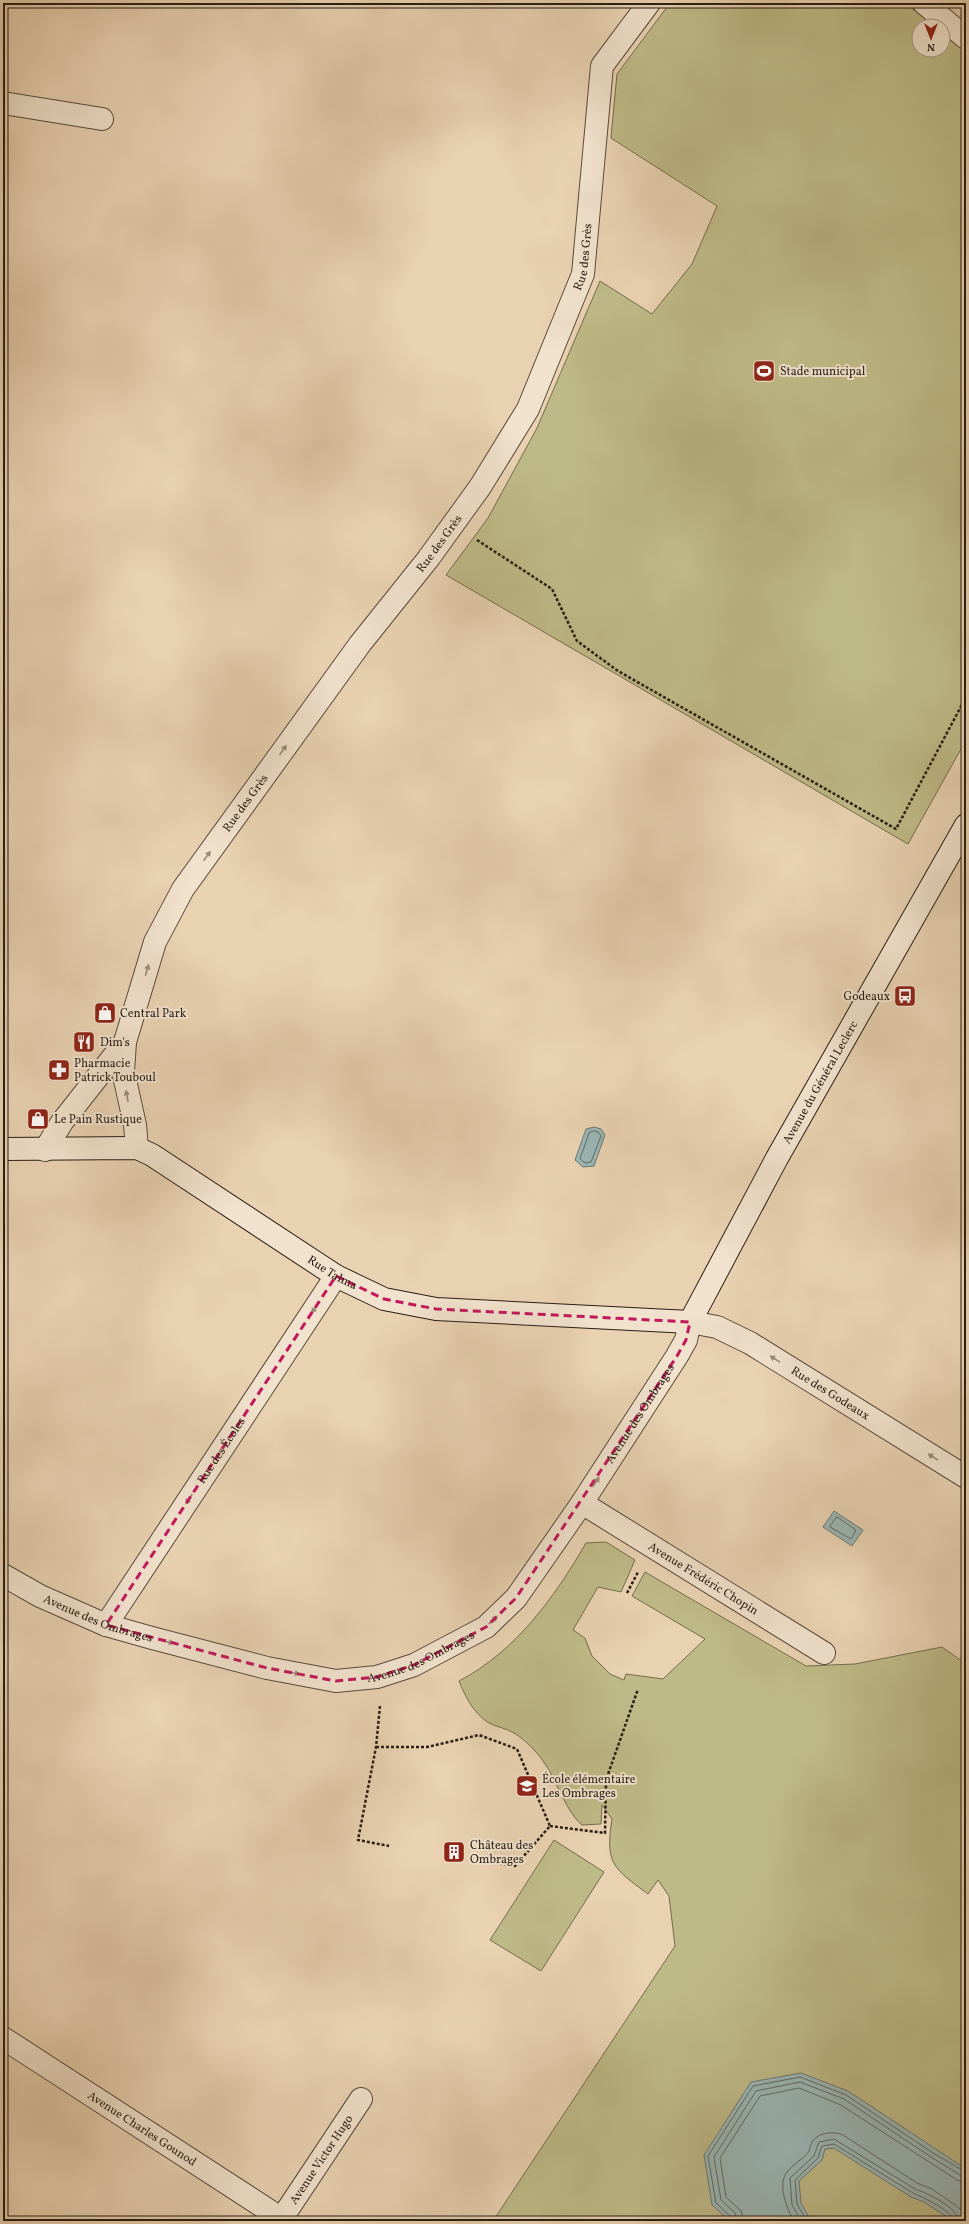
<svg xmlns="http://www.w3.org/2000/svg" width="969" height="2224" font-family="Vollkorn,serif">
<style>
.green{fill:#beba87;stroke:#736c4d}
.water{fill:#9ab6b5;stroke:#6c7974}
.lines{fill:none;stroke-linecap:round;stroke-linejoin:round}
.shore{stroke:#616a64;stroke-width:1}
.street-casing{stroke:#584a3b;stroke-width:24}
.secondary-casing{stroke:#281d13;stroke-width:24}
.path{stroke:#281d13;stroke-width:2.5;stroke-dasharray:3 2;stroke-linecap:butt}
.street{stroke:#f1e2cd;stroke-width:22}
.secondary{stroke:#f1e2cd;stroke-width:22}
.oneway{fill:#978979}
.marked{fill:none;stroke:#c2185b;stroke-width:3;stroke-dasharray:8 5;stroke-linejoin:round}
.labels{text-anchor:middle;stroke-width:4;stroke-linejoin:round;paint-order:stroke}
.street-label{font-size:12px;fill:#281d13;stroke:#f1e2cd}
.poi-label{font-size:12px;fill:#281d13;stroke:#f1e2cd;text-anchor:start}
</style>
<rect width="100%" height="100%" fill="#e9d2b2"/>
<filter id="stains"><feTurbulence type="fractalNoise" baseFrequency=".005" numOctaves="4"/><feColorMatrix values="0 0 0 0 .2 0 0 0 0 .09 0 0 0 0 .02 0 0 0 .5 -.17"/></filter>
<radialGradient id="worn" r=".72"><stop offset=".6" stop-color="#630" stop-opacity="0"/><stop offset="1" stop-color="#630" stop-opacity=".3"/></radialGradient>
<path class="green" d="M 670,3 L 905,3 L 935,26 L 919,26 L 919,50 L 943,50 L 943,32 L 966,50 L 966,740 L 908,844 L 446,575 L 488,518 L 537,428 L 600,281 L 652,314 L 692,264 L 717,206 L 611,138 L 617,74 Z
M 606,1542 L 635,1560 L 621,1592 L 598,1587 L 573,1630 L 585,1638 L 592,1656 L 610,1674 L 624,1680 L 626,1674 L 663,1679 L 705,1639 L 632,1596 L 645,1572 L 806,1666 L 855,1664 L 942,1647 L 966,1664 L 966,2221 L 493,2221 L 675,1946 L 669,1896 L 658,1880 L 648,1894 C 613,1868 605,1864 612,1819 L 602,1805 L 601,1824 L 582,1825 C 563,1809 555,1771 535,1751 C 530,1745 521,1737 514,1733 C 506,1728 496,1727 489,1723 C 474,1714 465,1696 459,1681 C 516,1651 554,1598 586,1543 Z
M 554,1840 L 604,1872 L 541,1971 L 490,1940 Z"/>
<path class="water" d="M 594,1127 L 601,1129 L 605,1135 L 594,1166 L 583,1167 L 575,1160 L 586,1129 Z
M 834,1511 L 863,1530 L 852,1546 L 823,1527 Z
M 801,2073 L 848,2091 L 966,2169 L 966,2221 L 953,2221 L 924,2202 L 911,2197 L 834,2148 L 825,2149 L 822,2160 L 799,2181 L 801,2203 L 811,2221 L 730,2221 L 712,2205 L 704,2155 L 751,2082 Z"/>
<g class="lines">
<path class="shore" d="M 594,1131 L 598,1132 L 601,1136 L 591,1162 L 585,1163 L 580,1159 L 589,1133 Z
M 837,1517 L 856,1530 L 851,1539 L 830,1527 Z
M 733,2221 L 731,2217 L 716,2203 L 708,2156 L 753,2086 L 800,2077 L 846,2095 L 933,2153 L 966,2172
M 738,2221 L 735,2213 L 721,2200 L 714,2157 L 756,2091 L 800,2082 L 844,2099 L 931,2157 L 960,2175 L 966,2177
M 744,2221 L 741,2211 L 726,2197 L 720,2158 L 760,2096 L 799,2088 L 841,2105 L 957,2180 L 966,2183
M 794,2221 C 787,2209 777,2185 787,2172 C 793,2164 802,2160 808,2153 C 810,2150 810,2145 812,2142 C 818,2132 834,2131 843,2135 L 917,2183 L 932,2189 L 958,2207 L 964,2213 L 965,2221
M 801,2221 L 792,2205 L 790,2178 L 814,2156 L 819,2142 L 834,2139 L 915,2189 C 927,2193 959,2208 959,2221
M 807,2221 L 797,2204 L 795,2180 L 818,2158 L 822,2146 L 834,2144 L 913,2193 C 922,2197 953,2211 954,2221"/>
<g class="street-casing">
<g id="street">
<path d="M 924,3 L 966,38"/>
<path d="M 3,103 L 102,119"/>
<path id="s1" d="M 137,1148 L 135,1125 L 123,1071 L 125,1042 L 155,942 L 183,889 L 360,644 L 428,559 L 480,487 L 528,409 L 583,274 L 602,66 L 649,3"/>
<path d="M 45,1150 L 62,1122 L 125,1042"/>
<path id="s2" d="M 582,1503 L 824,1653"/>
<path id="s3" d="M 3,1575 L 40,1596 L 106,1625 L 152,1638 L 267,1668 L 336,1681 L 377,1677 L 414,1665 L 486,1627 L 516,1598 L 582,1503 L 677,1356 L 686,1340 L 690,1322 L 717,1327 L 750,1343 L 966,1477"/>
<path id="s4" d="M 106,1625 L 336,1276"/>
<path id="s5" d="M 3,2038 L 282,2219"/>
<path id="s6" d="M 280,2221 L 361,2099"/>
</g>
</g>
<g class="secondary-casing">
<g id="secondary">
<path id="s7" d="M 3,1149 L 137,1148 L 152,1155 L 336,1276 L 384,1299 L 436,1309 L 690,1322 L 777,1158 L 966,825"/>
</g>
</g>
<path class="path" d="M 477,540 L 552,589 L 577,641 L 618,671 L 896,829 L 966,697
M 627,1593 L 638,1572
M 380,1706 L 376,1747 L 358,1840 L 389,1846
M 376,1747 L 427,1747 L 479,1735 L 517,1749 L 550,1826 L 515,1866 L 490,1862
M 550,1826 L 605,1833 L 606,1780 L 638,1689"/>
<use href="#street" class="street"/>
<use href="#secondary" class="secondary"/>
</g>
<defs><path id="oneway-solid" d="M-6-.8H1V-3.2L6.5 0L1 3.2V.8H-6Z"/></defs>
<g class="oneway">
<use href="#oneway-solid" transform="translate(283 750) rotate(-54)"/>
<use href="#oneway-solid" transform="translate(207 856) rotate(-54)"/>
<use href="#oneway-solid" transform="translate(147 970) rotate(-74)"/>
<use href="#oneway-solid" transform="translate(127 1096) rotate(-101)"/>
<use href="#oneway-solid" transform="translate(315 1308) rotate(123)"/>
<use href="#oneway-solid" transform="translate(775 1359) rotate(-148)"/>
<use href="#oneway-solid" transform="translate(933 1457) rotate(-148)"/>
<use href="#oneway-solid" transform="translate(596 1482) rotate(-57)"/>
<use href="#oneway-solid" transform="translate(189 1499) rotate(123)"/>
<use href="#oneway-solid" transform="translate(493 1620) rotate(-43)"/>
<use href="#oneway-solid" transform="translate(168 1642) rotate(14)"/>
<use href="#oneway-solid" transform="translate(294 1673) rotate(10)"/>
</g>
<path class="marked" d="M 336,1276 L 384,1299 L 436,1309 L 690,1322 L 686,1340 L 677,1356 L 516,1598 L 486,1627 L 414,1665 L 377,1677 L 336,1681 L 267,1668 L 106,1625 Z"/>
<defs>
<g id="stadium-square" transform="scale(1.15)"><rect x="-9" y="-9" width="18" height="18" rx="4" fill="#8f2418" stroke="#f1e2cd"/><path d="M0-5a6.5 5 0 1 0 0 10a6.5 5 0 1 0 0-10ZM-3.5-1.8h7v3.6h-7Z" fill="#fff"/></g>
<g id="bus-square" transform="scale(1.15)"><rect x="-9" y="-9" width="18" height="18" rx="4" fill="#8f2418" stroke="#f1e2cd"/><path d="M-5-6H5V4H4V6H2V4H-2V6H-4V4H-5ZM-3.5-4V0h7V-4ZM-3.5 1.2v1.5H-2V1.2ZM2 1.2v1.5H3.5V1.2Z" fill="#fff"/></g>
<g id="shop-square" transform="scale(1.15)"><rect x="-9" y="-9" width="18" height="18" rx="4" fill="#8f2418" stroke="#f1e2cd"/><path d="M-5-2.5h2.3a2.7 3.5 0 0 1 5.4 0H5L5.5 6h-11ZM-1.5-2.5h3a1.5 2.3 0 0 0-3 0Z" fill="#fff"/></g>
<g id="restaurant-square" transform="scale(1.15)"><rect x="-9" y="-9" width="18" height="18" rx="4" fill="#8f2418" stroke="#f1e2cd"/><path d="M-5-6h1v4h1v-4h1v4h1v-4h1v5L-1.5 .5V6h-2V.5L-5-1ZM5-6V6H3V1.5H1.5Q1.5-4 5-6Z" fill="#fff"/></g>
<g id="pharmacy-square" transform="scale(1.15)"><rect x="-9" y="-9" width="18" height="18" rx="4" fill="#8f2418" stroke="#f1e2cd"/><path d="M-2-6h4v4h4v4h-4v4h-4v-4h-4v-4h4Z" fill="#fff"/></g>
<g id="school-square" transform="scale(1.15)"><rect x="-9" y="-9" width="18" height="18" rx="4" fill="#8f2418" stroke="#f1e2cd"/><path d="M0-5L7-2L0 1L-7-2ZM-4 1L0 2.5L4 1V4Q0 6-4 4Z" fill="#fff"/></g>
<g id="building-square" transform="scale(1.15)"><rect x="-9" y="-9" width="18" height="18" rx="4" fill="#8f2418" stroke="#f1e2cd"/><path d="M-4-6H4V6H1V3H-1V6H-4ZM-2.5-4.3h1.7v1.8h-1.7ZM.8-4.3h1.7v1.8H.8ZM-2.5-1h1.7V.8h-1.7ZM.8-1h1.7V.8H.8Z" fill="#fff"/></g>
</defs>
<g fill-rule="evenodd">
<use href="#stadium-square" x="764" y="371"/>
<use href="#bus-square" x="905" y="996"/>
<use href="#shop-square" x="105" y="1013"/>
<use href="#restaurant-square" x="84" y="1042"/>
<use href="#pharmacy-square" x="59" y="1070"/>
<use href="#shop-square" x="38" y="1119"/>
<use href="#school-square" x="527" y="1786"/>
<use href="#building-square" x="454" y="1852"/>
</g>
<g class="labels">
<g class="street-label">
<text dy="4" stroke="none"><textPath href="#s1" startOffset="1026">Rue des Grès</textPath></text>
<text dy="4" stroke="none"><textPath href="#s1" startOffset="702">Rue des Grès</textPath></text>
<text dy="4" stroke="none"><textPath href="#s1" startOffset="378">Rue des Grès</textPath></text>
<text dy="4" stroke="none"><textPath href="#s7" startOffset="1004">Avenue du Général Leclerc</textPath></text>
<text dy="4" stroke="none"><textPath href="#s7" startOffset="366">Rue Talma</textPath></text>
<text dy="4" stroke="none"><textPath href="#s3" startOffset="1041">Rue des Godeaux</textPath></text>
<text dy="4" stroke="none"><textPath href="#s3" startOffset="777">Avenue des Ombrages</textPath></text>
<text dy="4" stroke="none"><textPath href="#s4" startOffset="209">Rue des Écoles</textPath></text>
<text dy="4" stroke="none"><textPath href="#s2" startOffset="143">Avenue Frédéric Chopin</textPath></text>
<text dy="4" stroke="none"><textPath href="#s3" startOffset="105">Avenue des Ombrages</textPath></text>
<text dy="4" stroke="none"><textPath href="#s3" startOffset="441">Avenue des Ombrages</textPath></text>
<text dy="4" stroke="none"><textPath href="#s5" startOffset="166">Avenue Charles Gounod</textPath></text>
<text dy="4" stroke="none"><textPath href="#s6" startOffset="74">Avenue Victor Hugo</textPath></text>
</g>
<g class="poi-label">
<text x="780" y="375">Stade municipal</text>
<text x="890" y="1000" text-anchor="end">Godeaux</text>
<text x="120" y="1017">Central Park</text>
<text x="100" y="1046">Dim's</text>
<text x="74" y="1067">Pharmacie<tspan x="74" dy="14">Patrick Touboul</tspan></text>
<text x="54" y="1123">Le Pain Rustique</text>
<text x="542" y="1783">École élémentaire<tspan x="542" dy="14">Les Ombrages</tspan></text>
<text x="470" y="1849">Château des<tspan x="470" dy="14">Ombrages</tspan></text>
</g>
</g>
<rect width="969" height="2224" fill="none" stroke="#e9d2b2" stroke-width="16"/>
<rect x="4" y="4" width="961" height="2216" fill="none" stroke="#281d13" stroke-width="2"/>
<rect x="8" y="8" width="953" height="2208" fill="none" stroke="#281d13"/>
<g transform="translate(931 38) rotate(180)"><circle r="19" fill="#f1e2cd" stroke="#a19383"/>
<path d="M0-3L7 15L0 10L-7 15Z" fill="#8f2418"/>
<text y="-6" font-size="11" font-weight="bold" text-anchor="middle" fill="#281d13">N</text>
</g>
<rect width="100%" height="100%" filter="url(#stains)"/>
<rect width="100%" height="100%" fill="url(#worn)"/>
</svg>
